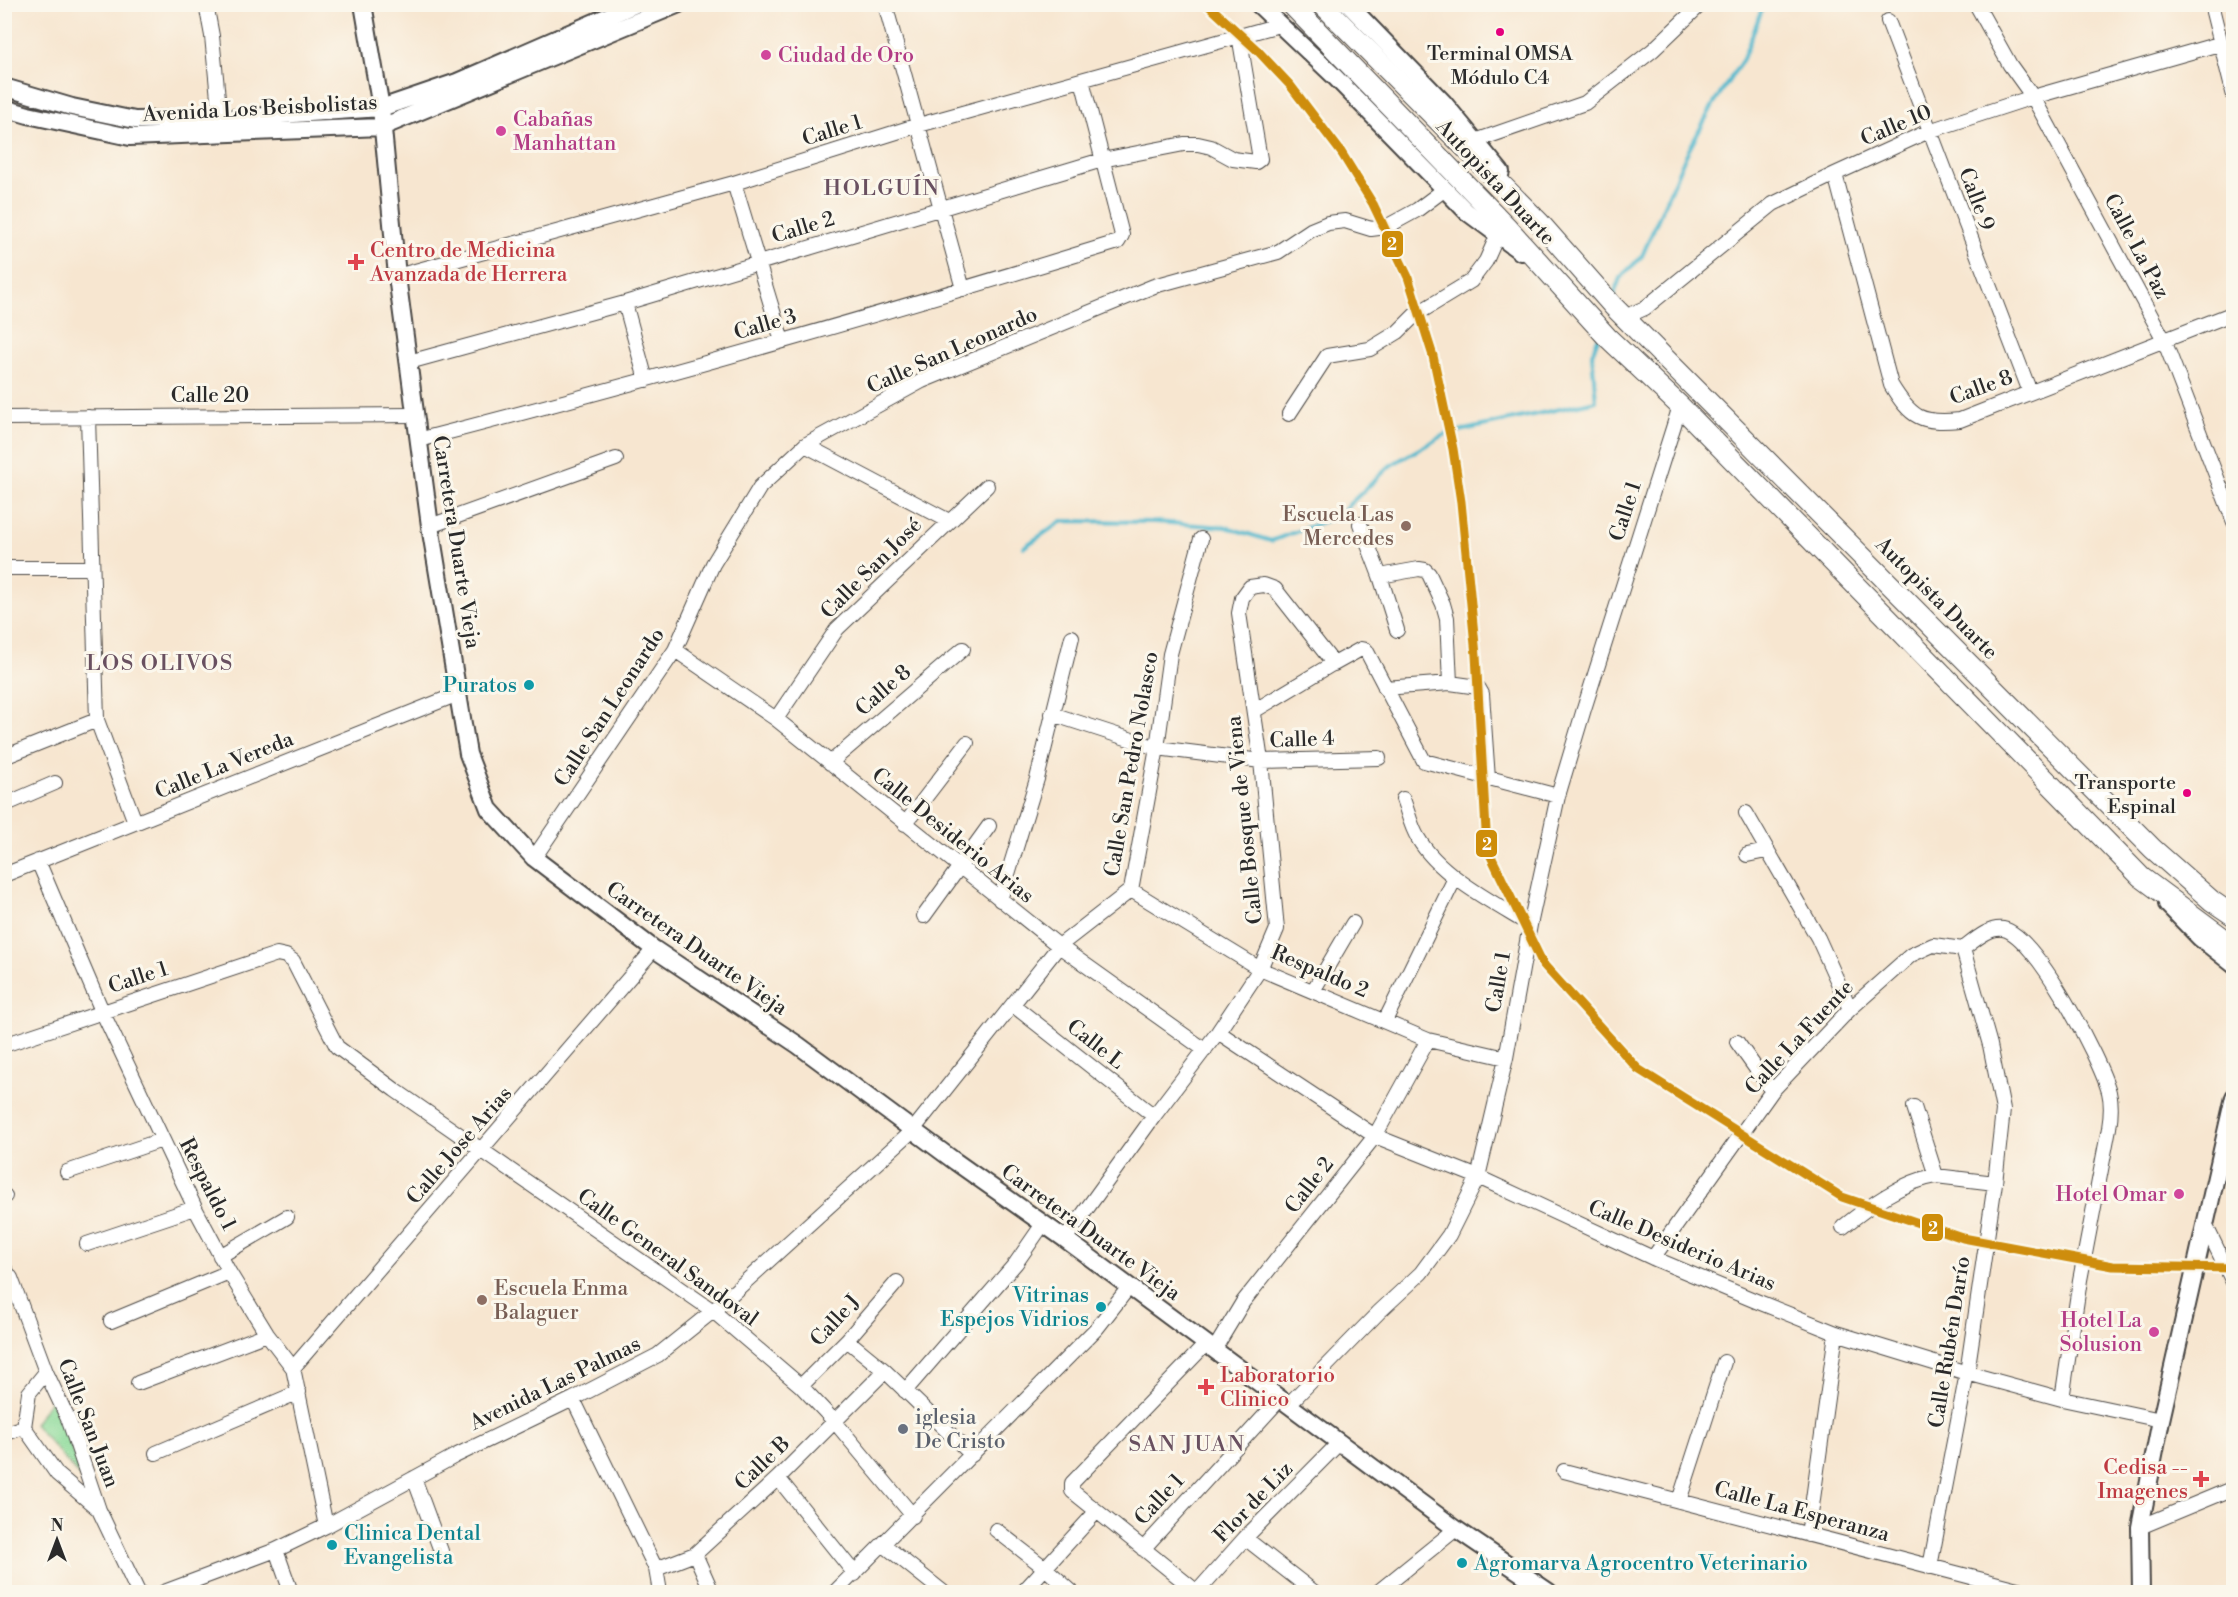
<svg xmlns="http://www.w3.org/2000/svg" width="2238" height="1597" font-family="'Libre Bodoni',serif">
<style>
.green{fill:#8bda99;stroke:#5b8262;stroke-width:1.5}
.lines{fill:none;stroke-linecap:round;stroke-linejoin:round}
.stream{stroke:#4fb8cd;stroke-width:4}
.minor-casing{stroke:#4a4744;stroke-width:16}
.major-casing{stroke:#4a4744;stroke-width:20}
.highway-casing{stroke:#4a4744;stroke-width:22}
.minor{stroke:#fff;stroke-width:14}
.major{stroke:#fff;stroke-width:16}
.highway{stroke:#fff;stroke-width:20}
.metro-1-casing{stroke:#fbf7ec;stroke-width:14}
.metro-1{stroke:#ce8d09;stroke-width:9}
.bus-dot{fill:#e5007d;stroke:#fbf7ec;stroke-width:2}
.hotel-dot{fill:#d1479c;stroke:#fbf7ec;stroke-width:2}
.health-dot{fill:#e0444e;stroke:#fbf7ec;stroke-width:2}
.education-dot{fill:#8d6e63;stroke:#fbf7ec;stroke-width:2}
.culture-dot{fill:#0f9aa8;stroke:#fbf7ec;stroke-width:2}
.worship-dot{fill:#6b7280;stroke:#fbf7ec;stroke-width:2}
.labels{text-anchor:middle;stroke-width:6;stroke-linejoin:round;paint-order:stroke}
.bus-label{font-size:20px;fill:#2b2b2b;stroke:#fbf7ec}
.hotel-label{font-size:21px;fill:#b23c85;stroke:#fbf7ec;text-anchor:start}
.street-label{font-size:21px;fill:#2b2b2b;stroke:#fbf7ec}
.health-label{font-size:21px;fill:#be3a42;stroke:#fbf7ec;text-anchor:start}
.education-label{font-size:21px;fill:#785e54;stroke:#fbf7ec;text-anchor:end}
.culture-label{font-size:21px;fill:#0d838f;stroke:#fbf7ec;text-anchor:end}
.worship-label{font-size:21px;fill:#5b616d;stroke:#fbf7ec;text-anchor:start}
.neighbourhood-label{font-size:22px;letter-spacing:1.5px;fill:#695060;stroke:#fbf7ec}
.line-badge{stroke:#fbf7ec;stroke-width:2}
.badge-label{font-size:16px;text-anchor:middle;font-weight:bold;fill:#fff}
</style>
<rect width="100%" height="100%" fill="#fbf7ec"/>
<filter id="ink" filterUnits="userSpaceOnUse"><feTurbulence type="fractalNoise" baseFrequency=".0167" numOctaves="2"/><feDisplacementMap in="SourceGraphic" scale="12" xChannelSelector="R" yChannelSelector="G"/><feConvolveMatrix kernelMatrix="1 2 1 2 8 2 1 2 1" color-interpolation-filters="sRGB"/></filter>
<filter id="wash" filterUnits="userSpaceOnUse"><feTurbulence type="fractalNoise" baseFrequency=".008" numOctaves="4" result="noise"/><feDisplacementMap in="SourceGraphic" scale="24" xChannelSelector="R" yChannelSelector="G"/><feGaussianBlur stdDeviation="1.35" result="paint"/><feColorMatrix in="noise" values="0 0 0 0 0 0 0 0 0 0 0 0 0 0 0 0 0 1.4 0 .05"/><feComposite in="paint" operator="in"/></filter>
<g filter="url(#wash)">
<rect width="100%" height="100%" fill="#f7e6d0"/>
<path class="green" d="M 54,1396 L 82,1479 L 34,1424 Z"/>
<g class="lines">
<path class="stream" d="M 1613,297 L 1620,278 L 1642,256 L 1684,159 L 1713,105 L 1743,59 L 1764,4
M 1024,547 L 1062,521 L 1155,522 L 1226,527 L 1271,541 L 1336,517 L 1391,465 L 1446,434 L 1596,401 L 1592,354 L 1598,338"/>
</g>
</g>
<g filter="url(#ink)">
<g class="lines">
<g class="minor-casing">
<path id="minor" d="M 206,4 L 212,36 L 220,119
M 885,4 L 963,289
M 1976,4 L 2010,65 L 2033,97 L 2164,340 L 2234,522
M 2211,4 L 2234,96
M 1888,21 L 2030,392
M 1475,141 L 1585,103 L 1653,50 L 1701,4
M 1835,174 L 1891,385 C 1911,418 1921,424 1960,420 L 2234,313
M 734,183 L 782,341
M 397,276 L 734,183 L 919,125 L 1279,25
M 625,303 L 646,380
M 1625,317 L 1645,308 L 1773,204 L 1835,174 L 1929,131 L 2033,97 L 2219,44
M 409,362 L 625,303 L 1102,160 L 1184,144 L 1198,144 L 1211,147 L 1233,159 L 1256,162 L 1260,159 L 1239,35
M 1289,414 L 1327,356 L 1370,349 L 1398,332 L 1415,315 L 1471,281 L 1486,261 L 1498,234
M 88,417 L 97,720 L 135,822
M 4,418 L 415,415
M 418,440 C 653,380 886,313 1118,242 L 1122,235 L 1082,80
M 805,445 L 949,521
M 1360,524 L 1380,576 L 1419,569 L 1425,570 L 1429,574 L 1443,604 L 1447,618 L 1450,683
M 430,526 L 616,459
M 4,568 L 92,568
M 1380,576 L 1397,630
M 675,650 L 776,719 L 1059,946 L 1205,1050
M 1385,688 L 1450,683 L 1478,687 L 1482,694 L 1488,779
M 1254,711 L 1334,663
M 1052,714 L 1157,748 L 1261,761 L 1379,758
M 776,719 L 837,629 L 987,486
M 4,757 L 97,720
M 830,763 L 963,649
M 1403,799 C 1408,812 1411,827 1418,838 C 1439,875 1494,903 1530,925
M 4,805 L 55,783
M 1746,813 L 1818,938 L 1850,1009
M 905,824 L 967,743
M 1747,855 L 1766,851
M 534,858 L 675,650 L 713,564 L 760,487 L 805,445 L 922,381 L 1154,286 L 1278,252 L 1311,230 L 1328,223 L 1345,221 L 1371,229 L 1386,227 L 1417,210 L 1445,189
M 38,861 L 102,1011 L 195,1208 L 229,1272 L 267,1334 L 293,1368 L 326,1526
M 4,875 L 458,694
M 1131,890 L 1260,969 L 1428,1040 L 1506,1058
M 1000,900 L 1037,779 L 1072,637
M 924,916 L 989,826
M 1963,949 C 1974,941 1988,927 2003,929 C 2035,934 2100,1059 2109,1092 C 2112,1104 2111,1116 2109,1128 L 2080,1280 L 2062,1399
M 1313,991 L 1353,923
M 1013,1005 L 1154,1116
M 1385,1021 L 1455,878
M 1218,1032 L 1375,1136 L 1478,1177 L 1653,1258 L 1756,1301 L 1836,1333 L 1967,1373 L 2062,1399 L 2161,1420
M 1737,1042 L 1772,1091
M 4,1045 L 277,954 L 286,956 L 293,961 L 337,1047 L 395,1090 L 713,1311 L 801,1386 L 835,1422 L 913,1516
M 1914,1107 L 1936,1176
M 67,1172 L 162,1140
M 4,1197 L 5,1196
M 2205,1224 L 2234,1284
M 1843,1227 C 1869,1206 1903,1181 1936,1176 L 1995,1183
M 1065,1239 L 1154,1116 L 1218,1032 L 1260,969 L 1277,929 L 1261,761 L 1239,613 L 1242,598 L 1250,587 L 1264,585 L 1275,589 L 1334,664 L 1361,649 L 1366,650 L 1424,761 L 1558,796
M 87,1244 L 195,1208
M 220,1256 L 287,1217
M 1653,1258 L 1772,1091 L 1850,1009 L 1911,955 L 1933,945 L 1963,949
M 4,1268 L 11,1278 L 46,1372 L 69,1421 L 99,1510 L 138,1592
M 111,1321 L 229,1272
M 847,1340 L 885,1371 L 972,1455
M 1214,1350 L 1243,1302 L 1375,1136 L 1428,1040
M 293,1368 L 654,949
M 46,1372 L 29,1393 L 24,1427 L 57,1474 L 98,1509
M 138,1383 L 267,1334
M 801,1386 L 847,1340 L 897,1282
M 905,1391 L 1016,1263 L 1043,1224
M 573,1399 L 656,1569 L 660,1592
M 1288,1405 L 1379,1312 L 1421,1273 L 1449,1235 L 1478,1177 L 1506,1058 L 1530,925 L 1558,796 L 1584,709 L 1680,406
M 4,1434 L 24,1427
M 156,1453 L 299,1392
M 1564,1471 L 2029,1592
M 414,1478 L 441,1551
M 778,1478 L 855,1574
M 1679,1501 L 1724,1362
M 2140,1527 L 2234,1488
M 996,1530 L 1045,1568 L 1072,1592
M 1808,1535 L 1836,1333
M 1245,1538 L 1314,1592
M 884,1545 L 943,1592
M 1143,1549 L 1280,1399
M 276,1550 L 291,1592
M 695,1554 L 712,1592
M 1930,1567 L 1967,1373 L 1995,1183 L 2003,1110 L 1990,1045 L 1963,949
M 656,1569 L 695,1554 L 778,1478 L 885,1371
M 164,1592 L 276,1550 L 326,1526 L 455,1456 L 573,1399 L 658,1355 L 713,1311 L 913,1130 L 1059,946 L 1131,890 L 1157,748 L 1170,654 L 1201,539
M 835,1592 L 1097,1328 L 1129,1287
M 1023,1592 L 1097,1511
M 1197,1592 L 1072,1491 L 1072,1483 L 1206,1344
M 1197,1592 L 1245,1538 L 1340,1442
M 1378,1592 L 1456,1529"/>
</g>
<g class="major-casing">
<path id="major" d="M 363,4 L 381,108 L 397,276 L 430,526 L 468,754 L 489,809 L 534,858 L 654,949 L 798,1045 L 956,1162 L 1065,1239 L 1456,1529 L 1549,1592
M 1258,4 L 1334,76 L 1467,212 L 1521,252
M 1348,4 L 1444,103 L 1501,172
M 4,87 L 72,107 L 135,120 L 220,119 L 381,108 L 457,82 L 636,4
M 4,108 L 28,115 L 130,137 L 382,127 L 679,4
M 2167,904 L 2200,938 L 2234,965
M 2141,1592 L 2140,1527 L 2161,1420 L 2234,1097"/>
</g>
<g class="highway-casing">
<path id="highway" d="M 1291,4 L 1507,227 L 1607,337 L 1680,406 L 2141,877 L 2234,946
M 1322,4 L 1540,223 L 1613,306 L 2153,849 L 2212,901 L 2234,916"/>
</g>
<use href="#minor" class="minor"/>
<use href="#major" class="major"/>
<use href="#highway" class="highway"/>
<g class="metro-1-casing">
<path id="metro-1" d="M 1207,4 L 1258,51 L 1290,85 L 1341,152 L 1373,204 L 1408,277 L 1433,356 L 1453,449 L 1461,502 L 1476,655 L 1487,848 L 1543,964 L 1638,1069 L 1842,1197 L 1963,1238 L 2113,1266 L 2234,1268"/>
</g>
<use href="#metro-1" class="metro-1"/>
</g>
</g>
<g class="bus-dot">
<circle cx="1500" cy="32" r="5"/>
<circle cx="2187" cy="793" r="5"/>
</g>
<g class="hotel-dot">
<circle cx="766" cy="55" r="6"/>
<circle cx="501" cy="131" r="6"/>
<circle cx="2179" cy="1194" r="6"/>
<circle cx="2154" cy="1332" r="6"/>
</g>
<g class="health-dot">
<path d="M353 253h6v6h6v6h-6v6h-6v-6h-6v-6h6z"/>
<path d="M1203 1378h6v6h6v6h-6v6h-6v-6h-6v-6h6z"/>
<path d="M2198 1470h6v6h6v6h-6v6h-6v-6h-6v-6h6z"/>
</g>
<g class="education-dot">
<circle cx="1406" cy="526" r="6"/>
<circle cx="482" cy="1300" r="6"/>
</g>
<g class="culture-dot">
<circle cx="529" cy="685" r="6"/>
<circle cx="1101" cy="1307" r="6"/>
<circle cx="332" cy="1545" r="6"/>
<circle cx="1462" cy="1563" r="6"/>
</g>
<circle class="worship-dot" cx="903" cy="1429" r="6"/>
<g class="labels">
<g class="bus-label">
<text x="1500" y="60">Terminal OMSA<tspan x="1500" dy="24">Módulo C4</tspan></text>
<text x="2176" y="789" text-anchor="end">Transporte<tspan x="2176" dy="24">Espinal</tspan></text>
</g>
<g class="hotel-label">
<text x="778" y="62">Ciudad de Oro</text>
<text x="513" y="126">Cabañas<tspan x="513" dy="24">Manhattan</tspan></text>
<text x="2167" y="1201" text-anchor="end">Hotel Omar</text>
<text x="2142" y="1327" text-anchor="end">Hotel La<tspan x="2142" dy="24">Solusion</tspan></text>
</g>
<g class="street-label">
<text transform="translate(260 108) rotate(-3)" y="7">Avenida Los Beisbolistas</text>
<text transform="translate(1896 125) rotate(-23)" y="7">Calle 10</text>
<text transform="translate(832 130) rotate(-17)" y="7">Calle 1</text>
<text transform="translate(1496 182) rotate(47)" y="7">Autopista Duarte</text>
<text transform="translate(1977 199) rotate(69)" y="7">Calle 9</text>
<text transform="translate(803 227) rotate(-17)" y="7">Calle 2</text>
<text transform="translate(2137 246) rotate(62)" y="7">Calle La Paz</text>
<text transform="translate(765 324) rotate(-16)" y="7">Calle 3</text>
<text transform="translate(952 350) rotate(-24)" y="7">Calle San Leonardo</text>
<text transform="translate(1981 387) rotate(-20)" y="7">Calle 8</text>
<text x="210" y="402">Calle 20</text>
<text transform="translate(1625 511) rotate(-72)" y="7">Calle 1</text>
<text transform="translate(457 542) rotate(81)" y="7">Carretera Duarte Vieja</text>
<text transform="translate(871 568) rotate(-45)" y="7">Calle San José</text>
<text transform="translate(1937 598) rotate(45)" y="7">Autopista Duarte</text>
<text transform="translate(883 690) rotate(-41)" y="7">Calle 8</text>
<text transform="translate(609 707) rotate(-57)" y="7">Calle San Leonardo</text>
<text transform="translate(1302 739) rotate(-2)" y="7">Calle 4</text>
<text transform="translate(1131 764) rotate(-80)" y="7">Calle San Pedro Nolasco</text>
<text transform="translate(224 765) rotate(-22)" y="7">Calle La Vereda</text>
<text transform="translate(1244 820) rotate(-96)" y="7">Calle Bosque de Viena</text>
<text transform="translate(953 835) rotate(39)" y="7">Calle Desiderio Arias</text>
<text transform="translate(697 948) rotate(35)" y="7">Carretera Duarte Vieja</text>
<text transform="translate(1320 971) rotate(23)" y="7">Respaldo 2</text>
<text transform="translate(138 977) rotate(-18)" y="7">Calle 1</text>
<text transform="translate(1498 982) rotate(-80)" y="7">Calle 1</text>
<text transform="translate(1799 1037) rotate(-47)" y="7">Calle La Fuente</text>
<text transform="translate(1096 1044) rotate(38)" y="7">Calle L</text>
<text transform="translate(459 1145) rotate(-49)" y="7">Calle Jose Arias</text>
<text transform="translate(208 1184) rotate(63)" y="7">Respaldo 1</text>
<text transform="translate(1309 1185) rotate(-52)" y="7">Calle 2</text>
<text transform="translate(1091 1232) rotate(36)" y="7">Carretera Duarte Vieja</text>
<text transform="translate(1682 1245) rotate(23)" y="7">Calle Desiderio Arias</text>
<text transform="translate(668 1257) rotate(36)" y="7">Calle General Sandoval</text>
<text transform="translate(835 1320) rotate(-47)" y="7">Calle J</text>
<text transform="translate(1949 1342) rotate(-81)" y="7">Calle Rubén Darío</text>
<text transform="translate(555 1383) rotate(-26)" y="7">Avenida Las Palmas</text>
<text transform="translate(89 1423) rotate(69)" y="7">Calle San Juan</text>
<text transform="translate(762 1463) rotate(-44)" y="7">Calle B</text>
<text transform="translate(1159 1499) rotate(-47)" y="7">Calle 1</text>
<text transform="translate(1253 1502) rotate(-46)" y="7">Flor de Liz</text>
<text transform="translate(1802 1511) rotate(15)" y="7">Calle La Esperanza</text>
</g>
<g class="health-label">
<text x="370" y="257">Centro de Medicina<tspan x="370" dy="24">Avanzada de Herrera</tspan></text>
<text x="1220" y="1382">Laboratorio<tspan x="1220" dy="24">Clinico</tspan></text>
<text x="2188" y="1474" text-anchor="end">Cedisa --<tspan x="2188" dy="24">Imagenes</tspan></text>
</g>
<g class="education-label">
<text x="1394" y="521">Escuela Las<tspan x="1394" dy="24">Mercedes</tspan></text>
<text x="494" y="1295" text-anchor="start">Escuela Enma<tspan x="494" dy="24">Balaguer</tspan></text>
</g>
<g class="culture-label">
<text x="517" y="692">Puratos</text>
<text x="1089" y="1302">Vitrinas<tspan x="1089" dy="24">Espejos Vidrios</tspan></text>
<text x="344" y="1540" text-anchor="start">Clinica Dental<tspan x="344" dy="24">Evangelista</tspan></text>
<text x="1474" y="1570" text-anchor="start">Agromarva Agrocentro Veterinario</text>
</g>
<g class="worship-label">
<text x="915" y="1424">iglesia<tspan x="915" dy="24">De Cristo</tspan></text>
</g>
<g class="neighbourhood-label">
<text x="882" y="195">HOLGUÍN</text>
<text x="160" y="670">LOS OLIVOS</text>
<text x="1187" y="1451">SAN JUAN</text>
</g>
</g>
<g class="line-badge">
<rect x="1381" y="230" width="23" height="28" rx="6" fill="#ce8d09"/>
<rect x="1475" y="829" width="23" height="29" rx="6" fill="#ce8d09"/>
<rect x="1921" y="1213" width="23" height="29" rx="6" fill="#ce8d09"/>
</g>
<g class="badge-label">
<text x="1392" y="250">2</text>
<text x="1487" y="850">2</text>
<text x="1933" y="1234">2</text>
</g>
<rect width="2238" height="1597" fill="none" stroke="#fbf7ec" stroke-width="24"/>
<g transform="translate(57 1540)" stroke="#fbf7ec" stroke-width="4.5" paint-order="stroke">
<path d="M0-4.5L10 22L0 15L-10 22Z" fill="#2b2b2b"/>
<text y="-9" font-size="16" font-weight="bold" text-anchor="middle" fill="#2b2b2b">N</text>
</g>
</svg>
